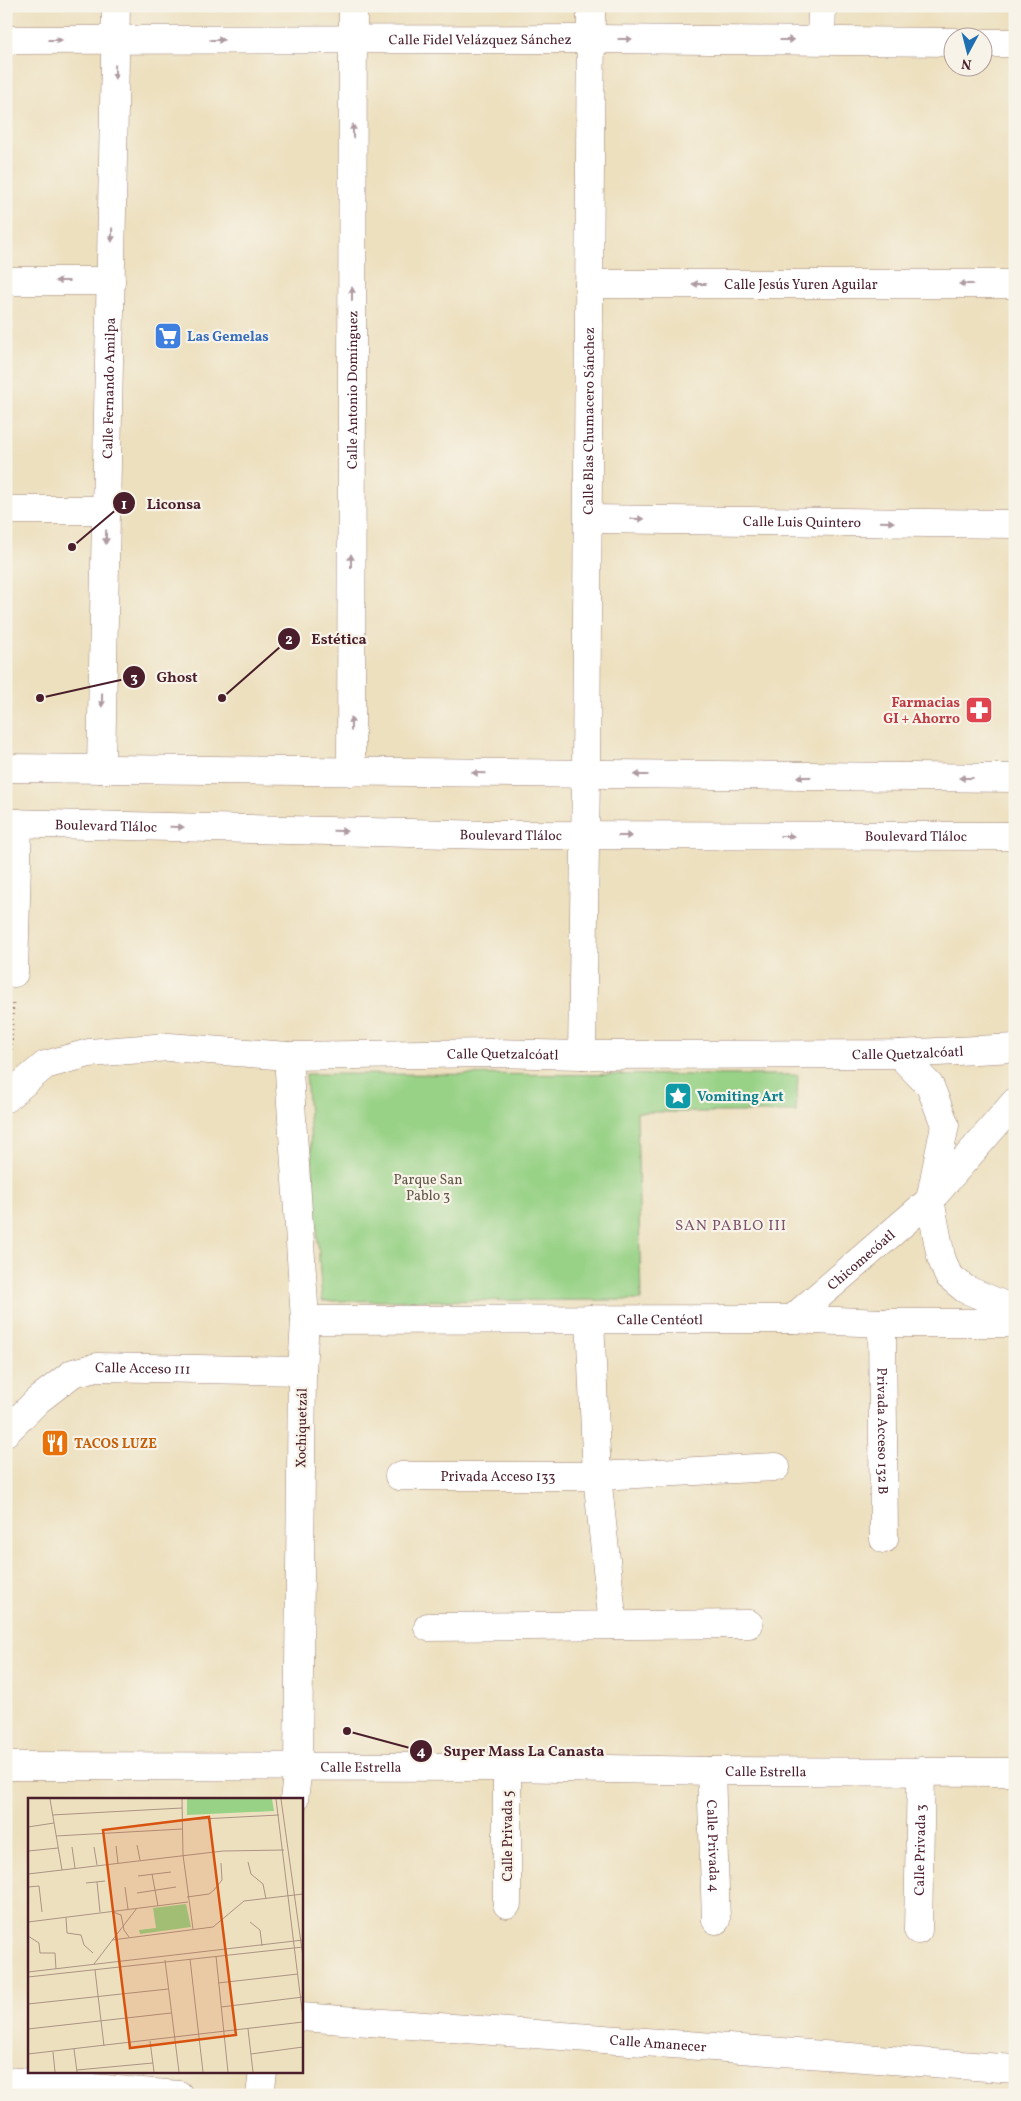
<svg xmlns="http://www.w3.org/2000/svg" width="1021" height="2101" font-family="Vollkorn,serif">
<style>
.green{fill:#98d286;stroke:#717858}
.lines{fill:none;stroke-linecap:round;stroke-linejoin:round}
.minor-casing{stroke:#9c8075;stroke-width:29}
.path{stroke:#9c8075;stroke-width:3;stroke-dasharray:1 4;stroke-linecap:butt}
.minor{stroke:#fff;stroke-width:28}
.oneway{fill:#ae9aa0}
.labels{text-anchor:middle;stroke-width:4.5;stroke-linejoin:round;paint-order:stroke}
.street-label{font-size:14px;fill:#4a1f2b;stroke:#f7f3e8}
.shop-label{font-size:14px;font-weight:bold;fill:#366cbe;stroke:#f7f3e8;text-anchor:start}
.health-label{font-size:14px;font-weight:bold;fill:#be3a42;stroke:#f7f3e8;text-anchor:end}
.culture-label{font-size:14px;font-weight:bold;fill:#0d838f;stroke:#f7f3e8;text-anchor:start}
.park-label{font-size:14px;fill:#615546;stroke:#f7f3e8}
.food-label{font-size:14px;font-weight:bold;fill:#c56008;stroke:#f7f3e8;text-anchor:start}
.neighbourhood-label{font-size:15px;letter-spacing:1px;fill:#7c516b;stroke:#f7f3e8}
.inset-road{fill:none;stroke:#ac9384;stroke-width:1}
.view{fill:#d8530f;fill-opacity:0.15;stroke:#d8530f;stroke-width:2.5}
.inset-edge{fill:none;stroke:#4a1f2b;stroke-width:2.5}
.leader{fill:none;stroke:#4a1f2b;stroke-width:2}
.callout-dot{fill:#4a1f2b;stroke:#f7f3e8;stroke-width:2}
.mark-label{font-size:15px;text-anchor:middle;font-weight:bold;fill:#fff}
.callout-label{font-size:15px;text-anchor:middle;font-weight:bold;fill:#4a1f2b;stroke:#f7f3e8;stroke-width:4.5;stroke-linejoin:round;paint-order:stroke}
</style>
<rect width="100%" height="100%" fill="#f7f3e8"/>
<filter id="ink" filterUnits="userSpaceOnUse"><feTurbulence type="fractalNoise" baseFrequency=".02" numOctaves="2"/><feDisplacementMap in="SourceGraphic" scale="10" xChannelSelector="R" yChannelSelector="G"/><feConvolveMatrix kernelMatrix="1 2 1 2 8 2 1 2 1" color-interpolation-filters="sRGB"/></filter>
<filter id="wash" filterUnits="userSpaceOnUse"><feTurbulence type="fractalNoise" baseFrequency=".0096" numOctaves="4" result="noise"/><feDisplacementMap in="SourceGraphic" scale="20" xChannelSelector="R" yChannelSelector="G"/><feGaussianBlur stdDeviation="1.12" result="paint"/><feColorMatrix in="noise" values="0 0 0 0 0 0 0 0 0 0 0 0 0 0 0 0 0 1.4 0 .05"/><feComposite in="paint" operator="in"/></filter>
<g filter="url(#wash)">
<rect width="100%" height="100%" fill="#ede0bf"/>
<path class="green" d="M 306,1074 L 798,1075 L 796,1112 L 637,1112 L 641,1300 L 322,1301 Z"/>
</g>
<g filter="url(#ink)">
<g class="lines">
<g class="minor-casing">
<g id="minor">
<path id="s1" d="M 6,40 L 591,39 L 954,42"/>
<path d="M 821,40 L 822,6"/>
<path d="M 984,43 L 1015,43"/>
<path d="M 6,281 L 111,281"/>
<path id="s2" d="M 589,284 L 1015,284"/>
<path d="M 6,510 L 107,510"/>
<path id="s3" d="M 588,519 L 1015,524"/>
<path d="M 6,768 L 1015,778"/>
<path id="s4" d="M 101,769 L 116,6"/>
<path id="s5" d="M 351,772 L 353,6"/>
<path id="s6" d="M 6,823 L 491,835 L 1015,836"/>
<path d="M 14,973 L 18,823"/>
<path d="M 899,1054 L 930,1086 L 945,1125 L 930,1200 L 941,1257 L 948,1275 L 965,1289 L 1015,1310"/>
<path id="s7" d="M 582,1055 L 586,775 L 591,6"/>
<path d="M 288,1056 L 305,1320 L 302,1371 L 298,1768 L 294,1800"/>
<path id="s8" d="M 6,1098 L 45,1065 L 89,1053 L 169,1047 L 288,1056 L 490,1053 L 582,1055 L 899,1054 L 1015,1048"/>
<path d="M 590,1319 L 597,1476 L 613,1625"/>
<path id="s9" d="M 792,1319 L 930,1200 L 1015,1102"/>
<path id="s10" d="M 305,1320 L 792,1319 L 882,1323 L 1015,1323"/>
<path id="s11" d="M 882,1323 L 884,1539"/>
<path id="s12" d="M 6,1432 L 38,1400 L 73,1373 L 97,1367 L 302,1371"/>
<path id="s13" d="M 399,1476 L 597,1476 L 776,1467"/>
<path d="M 428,1627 L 749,1624"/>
<path id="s14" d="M 6,1766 L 507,1767 L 711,1771 L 1015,1772"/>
<path d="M 507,1767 L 507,1904"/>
<path id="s15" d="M 711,1771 L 716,1920"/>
<path id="s16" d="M 918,1930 L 921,1771"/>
<path id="s17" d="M 301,2017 L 1015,2069"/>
<path d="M 6,2081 L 179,2095"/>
<path d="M 260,2095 L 263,2072"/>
</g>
</g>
<path class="path" d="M 11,1050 L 13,1004"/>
<use href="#minor" class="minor"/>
</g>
<defs><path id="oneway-solid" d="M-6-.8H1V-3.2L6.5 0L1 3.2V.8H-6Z" transform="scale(1.25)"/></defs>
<g class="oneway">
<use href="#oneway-solid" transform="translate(625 39)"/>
<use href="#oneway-solid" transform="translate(55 40)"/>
<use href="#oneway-solid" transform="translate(217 40)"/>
<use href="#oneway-solid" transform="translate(787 40)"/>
<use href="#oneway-solid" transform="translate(115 72) rotate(91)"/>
<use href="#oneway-solid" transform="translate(353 131) rotate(-90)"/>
<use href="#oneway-solid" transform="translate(112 235) rotate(91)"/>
<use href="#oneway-solid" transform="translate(62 281) rotate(-180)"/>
<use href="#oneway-solid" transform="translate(699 284) rotate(180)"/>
<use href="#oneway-solid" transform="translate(966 284) rotate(180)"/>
<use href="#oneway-solid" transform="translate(352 294) rotate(-90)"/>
<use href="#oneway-solid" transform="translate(637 519) rotate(1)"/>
<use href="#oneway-solid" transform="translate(887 522) rotate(1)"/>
<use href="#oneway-solid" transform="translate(106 537) rotate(91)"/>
<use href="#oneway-solid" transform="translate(351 561) rotate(-90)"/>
<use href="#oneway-solid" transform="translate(102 700) rotate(91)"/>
<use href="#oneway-solid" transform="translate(351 724) rotate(-90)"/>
<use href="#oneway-solid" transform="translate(479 773) rotate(-179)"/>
<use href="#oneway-solid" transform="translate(641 775) rotate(-180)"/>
<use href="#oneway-solid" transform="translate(804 777) rotate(-180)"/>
<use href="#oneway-solid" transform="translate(966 778) rotate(-180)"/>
<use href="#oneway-solid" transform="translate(177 827) rotate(1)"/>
<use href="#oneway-solid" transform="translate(340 831) rotate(1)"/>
<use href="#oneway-solid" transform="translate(625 836)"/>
<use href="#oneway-solid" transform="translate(787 836)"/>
</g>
</g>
<defs>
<g id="supermarket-square" transform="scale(1.4375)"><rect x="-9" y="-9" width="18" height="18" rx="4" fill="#3f7fe0" stroke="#f7f3e8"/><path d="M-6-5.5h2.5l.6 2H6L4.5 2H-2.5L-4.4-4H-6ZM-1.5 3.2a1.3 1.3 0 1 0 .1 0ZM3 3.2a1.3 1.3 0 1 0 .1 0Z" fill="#fff"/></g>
<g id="pharmacy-square" transform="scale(1.4375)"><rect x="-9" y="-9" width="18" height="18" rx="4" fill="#e0444e" stroke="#f7f3e8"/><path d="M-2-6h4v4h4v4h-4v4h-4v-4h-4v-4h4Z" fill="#fff"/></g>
<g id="sight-square" transform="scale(1.4375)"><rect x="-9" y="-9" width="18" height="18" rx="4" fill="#0f9aa8" stroke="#f7f3e8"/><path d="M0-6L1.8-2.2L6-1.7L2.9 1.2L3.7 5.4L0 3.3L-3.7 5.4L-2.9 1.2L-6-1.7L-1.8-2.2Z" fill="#fff"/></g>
<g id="restaurant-square" transform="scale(1.4375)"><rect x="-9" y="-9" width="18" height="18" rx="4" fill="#e8710a" stroke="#f7f3e8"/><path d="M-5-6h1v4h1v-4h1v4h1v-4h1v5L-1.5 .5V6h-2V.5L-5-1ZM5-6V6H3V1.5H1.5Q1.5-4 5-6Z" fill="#fff"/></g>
</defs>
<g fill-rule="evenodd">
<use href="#supermarket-square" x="168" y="336"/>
<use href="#pharmacy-square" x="979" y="710"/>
<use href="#sight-square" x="678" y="1096"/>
<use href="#restaurant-square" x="55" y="1443"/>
</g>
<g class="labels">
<g class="street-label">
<text dy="5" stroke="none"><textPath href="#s1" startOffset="474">Calle Fidel Velázquez Sánchez</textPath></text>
<text dy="5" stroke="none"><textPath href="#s2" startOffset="212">Calle Jesús Yuren Aguilar</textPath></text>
<text dy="5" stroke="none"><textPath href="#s4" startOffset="381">Calle Fernando Amilpa</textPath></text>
<text dy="5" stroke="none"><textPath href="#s5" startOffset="382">Calle Antonio Domínguez</textPath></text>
<text dy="5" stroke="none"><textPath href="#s7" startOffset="634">Calle Blas Chumacero Sánchez</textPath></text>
<text dy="5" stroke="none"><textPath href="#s3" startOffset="214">Calle Luis Quintero</textPath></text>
<text dy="5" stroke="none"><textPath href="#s6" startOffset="100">Boulevard Tláloc</textPath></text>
<text dy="5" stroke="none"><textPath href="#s6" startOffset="505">Boulevard Tláloc</textPath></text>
<text dy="5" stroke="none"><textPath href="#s6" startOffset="910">Boulevard Tláloc</textPath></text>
<text dy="5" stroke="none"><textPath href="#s8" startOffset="916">Calle Quetzalcóatl</textPath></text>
<text dy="5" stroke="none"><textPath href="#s8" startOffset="511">Calle Quetzalcóatl</textPath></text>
<text dy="5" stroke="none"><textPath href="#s9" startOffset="91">Chicomecóatl</textPath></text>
<text dy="5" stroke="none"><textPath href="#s10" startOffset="355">Calle Centéotl</textPath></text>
<text dy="5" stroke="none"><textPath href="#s12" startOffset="160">Calle Acceso 111</textPath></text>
<text transform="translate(301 1428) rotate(-89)" y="5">Xochiquetzál</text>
<text dy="5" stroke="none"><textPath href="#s11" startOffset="108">Privada Acceso 132 B</textPath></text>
<text dy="5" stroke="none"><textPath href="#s13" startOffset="99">Privada Acceso 133</textPath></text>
<text dy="5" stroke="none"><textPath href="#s14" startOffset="355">Calle Estrella</textPath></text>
<text dy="5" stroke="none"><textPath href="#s14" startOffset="760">Calle Estrella</textPath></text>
<text transform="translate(507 1836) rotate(-90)" y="5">Calle Privada 5</text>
<text dy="5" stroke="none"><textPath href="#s15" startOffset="75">Calle Privada 4</textPath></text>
<text dy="5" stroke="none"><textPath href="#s16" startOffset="80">Calle Privada 3</textPath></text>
<text dy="5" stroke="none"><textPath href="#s17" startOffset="358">Calle Amanecer</textPath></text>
</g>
<g class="shop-label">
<text x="187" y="341">Las Gemelas</text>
</g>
<g class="health-label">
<text x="960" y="707">Farmacias<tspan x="960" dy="16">GI + Ahorro</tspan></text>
</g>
<g class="culture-label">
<text x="697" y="1101">Vomiting Art</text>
</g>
<g class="park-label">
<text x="428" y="1184">Parque San<tspan x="428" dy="16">Pablo 3</tspan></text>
</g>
<g class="food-label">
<text x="74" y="1448">TACOS LUZE</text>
</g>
<g class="neighbourhood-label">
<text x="731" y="1230">SAN PABLO III</text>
</g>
</g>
<g transform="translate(28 1798)">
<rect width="275" height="275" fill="#ede0bf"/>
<path d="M 159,1 L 244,1 L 246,13 L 159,17 ZM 158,106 L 163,129 L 112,136 L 111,132 L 128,130 L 125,110 Z" fill="#98d286"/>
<path class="inset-road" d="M 22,1 L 34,72M 154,1 L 155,57 L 165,131M 248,1 L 275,220M 253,1 L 275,159M 24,17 L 154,10M 154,22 L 251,17M 0,29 L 26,25M 28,38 L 154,31M 109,47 L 112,62M 88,48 L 90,65M 44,49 L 47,70M 66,49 L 69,67M 0,53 L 30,50M 220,64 L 223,76 L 235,86 L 238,101M 0,76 L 195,53 L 256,52M 124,76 L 130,108M 110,78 L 143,74M 69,84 L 72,114M 58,85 L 77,83M 0,89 L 11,88 L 14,114M 97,89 L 100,111M 109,95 L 148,89M 159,99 L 181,96 L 186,92 L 194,82 L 193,65M 85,114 L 93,117 L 96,132 L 101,139M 38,120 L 39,135 L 53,137 L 56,147 L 65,155M 0,124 L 160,104M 222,124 L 232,132 L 234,148M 0,138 L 11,145 L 12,155 L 27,155 L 28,171M 84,142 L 185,129 L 216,103 L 275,96M 188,158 L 200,274M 162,161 L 175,274M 137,162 L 151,274M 66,166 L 109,110M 67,172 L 76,248M 0,174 L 275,142M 0,179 L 275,149M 190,185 L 270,176M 0,206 L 140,191M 193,209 L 275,199M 0,231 L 143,215M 220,231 L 225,274M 122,243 L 126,274M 46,251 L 49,274M 25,254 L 27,274M 0,256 L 275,224M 223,256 L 275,249M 49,272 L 125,265"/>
<path class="view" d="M 181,19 L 208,237 L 102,250 L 75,32 Z"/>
<rect width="275" height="275" class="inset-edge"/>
</g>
<path class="leader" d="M72 547L124 503M222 698L289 639M40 698L134 677M347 1731L421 1751"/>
<g class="callout-dot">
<circle cx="72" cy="547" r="5"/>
<circle cx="222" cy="698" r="5"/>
<circle cx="40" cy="698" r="5"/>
<circle cx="347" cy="1731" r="5"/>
<circle cx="124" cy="503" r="12"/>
<circle cx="289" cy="639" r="12"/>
<circle cx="134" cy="677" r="12"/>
<circle cx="421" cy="1751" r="12"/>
</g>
<g class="mark-label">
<text x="124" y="509">1</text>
<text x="289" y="644">2</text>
<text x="134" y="682">3</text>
<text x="421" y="1756">4</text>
</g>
<g class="callout-label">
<text x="174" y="509">Liconsa</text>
<text x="339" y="644">Estética</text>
<text x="177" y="682">Ghost</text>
<text x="524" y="1756">Super Mass La Canasta</text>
</g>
<rect width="1021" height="2101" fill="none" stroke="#f7f3e8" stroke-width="25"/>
<g transform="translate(968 52) rotate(187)"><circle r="24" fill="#f7f3e8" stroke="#b29e9c"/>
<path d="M0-4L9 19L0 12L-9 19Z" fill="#1f6fb2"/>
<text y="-8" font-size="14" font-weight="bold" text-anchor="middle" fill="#4a1f2b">N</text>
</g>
</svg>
